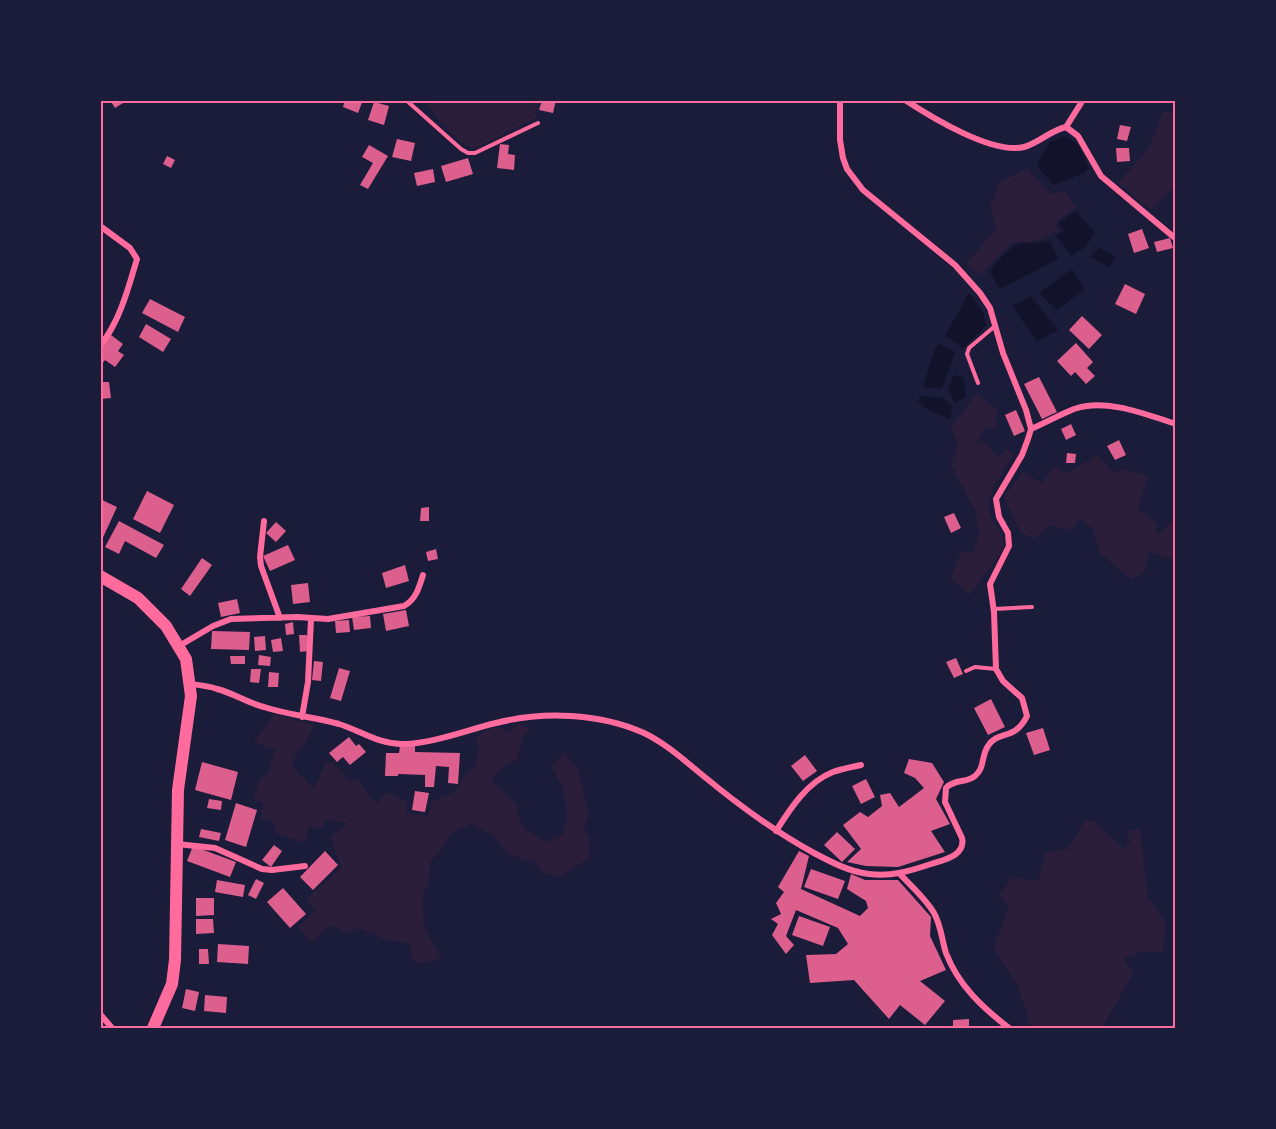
<svg xmlns="http://www.w3.org/2000/svg" width="1276" height="1129" font-family="'Roboto Condensed',sans-serif">
<style>
.green{fill:#2a1e3b}
.water{fill:#12122b}
.building{fill:#dd5f8e}
.lines{fill:none;stroke-linecap:round;stroke-linejoin:round}
.service{stroke:#ff6b9d;stroke-width:4}
.minor{stroke:#ff6b9d;stroke-width:6}
.trunk{stroke:#ff6b9d;stroke-width:12}
.neatline{fill:none;stroke:#ff6b9d;stroke-width:2}
</style>
<rect width="100%" height="100%" fill="#1b1b3a"/>
<path class="green" d="M 425,101 L 538,101 L 536,118 L 474,149 C 453,140 438,119 425,101 Z
M 1163,111 L 1175,113 L 1175,186 L 1151,210 L 1118,183 L 1149,148 Z
M 1027,168 L 1051,194 L 1065,190 L 1076,208 L 1054,223 L 1059,230 L 1040,240 L 1012,243 L 979,275 L 966,264 L 996,228 L 990,206 L 999,183 Z
M 977,394 L 999,411 L 994,430 L 986,426 L 976,445 L 986,442 L 997,457 L 1008,449 L 1014,455 C 1006,469 986,492 989,510 C 992,524 1008,534 1003,549 C 1000,557 976,585 970,595 L 951,578 L 961,551 L 973,553 L 979,534 L 975,510 L 951,465 L 958,444 L 950,428 Z
M 1098,455 L 1113,472 L 1124,469 L 1148,476 L 1138,509 L 1156,523 L 1157,535 L 1175,518 L 1175,560 L 1149,552 L 1145,572 L 1130,579 L 1100,553 L 1093,529 L 1080,519 L 1070,530 L 1050,525 L 1035,539 L 1021,533 L 1004,497 L 1023,472 L 1042,483 L 1054,466 L 1067,473 Z
M 274,714 L 314,725 L 304,745 L 296,753 L 293,768 L 314,789 L 326,762 L 334,763 L 346,776 L 345,778 L 361,782 L 370,798 L 378,803 L 386,792 L 408,802 L 406,813 L 428,816 L 433,801 L 455,792 L 465,775 L 475,766 L 479,750 L 476,737 L 492,728 L 500,727 L 507,732 L 519,724 L 529,729 L 523,738 L 517,760 L 502,767 L 492,781 L 516,804 L 519,818 L 525,829 L 545,842 L 563,834 C 571,809 565,788 551,767 L 565,752 L 578,769 L 589,815 L 584,826 L 590,839 L 589,858 L 562,876 L 545,874 L 534,862 L 509,855 L 493,835 L 471,824 L 450,834 L 444,847 L 430,862 L 430,876 L 422,900 L 425,928 L 441,959 L 415,964 L 409,944 L 384,939 L 359,928 L 346,933 L 330,925 L 312,942 L 298,926 L 316,911 L 306,899 L 341,868 L 331,836 L 348,823 L 327,820 L 320,829 L 309,826 L 304,843 L 276,833 L 273,822 L 261,819 L 263,802 L 253,800 L 260,779 L 268,773 L 275,750 L 254,742 Z
M 1085,820 L 1094,821 L 1124,849 L 1130,842 L 1127,831 L 1140,829 L 1148,897 L 1166,923 L 1163,952 L 1140,952 L 1124,959 L 1133,974 L 1102,1028 L 1031,1028 L 1018,987 L 993,947 L 1009,908 L 999,895 L 1012,878 L 1038,880 L 1046,852 L 1068,849 Z"/>
<path class="water" d="M 1066,136 L 1079,146 L 1089,168 L 1084,173 L 1053,185 L 1037,165 L 1049,142 Z
M 1076,211 L 1095,233 L 1085,247 L 1071,256 L 1056,236 L 1064,231 L 1058,223 Z
M 1050,241 L 1058,259 L 1000,289 L 990,272 C 994,263 1007,250 1017,245 C 1024,242 1040,244 1050,241 Z
M 1099,248 L 1115,257 L 1110,267 L 1090,257 Z
M 1072,269 L 1084,289 L 1057,310 L 1039,293 Z
M 969,293 L 983,312 L 986,326 L 962,349 L 957,343 L 945,336 Z
M 1031,296 L 1058,330 L 1037,341 L 1012,306 Z
M 940,344 L 955,353 L 942,389 L 923,387 L 935,349 Z
M 954,375 L 963,377 L 966,396 L 955,403 L 948,390 Z
M 921,396 L 942,398 L 952,406 L 950,419 L 925,408 L 918,401 Z"/>
<path class="building" d="M 110,100 L 128,100 L 115,108 Z
M 345,100 L 363,100 L 358,113 L 343,107 Z
M 542,100 L 556,100 L 553,113 L 539,110 Z
M 374,102 L 389,106 L 384,125 L 368,120 Z
M 1120,125 L 1131,127 L 1127,141 L 1117,139 Z
M 397,139 L 415,143 L 411,161 L 392,157 Z
M 500,144 L 509,145 L 508,154 L 515,155 L 514,170 L 497,168 Z
M 369,145 L 388,156 L 368,189 L 360,185 L 373,163 L 362,157 Z
M 1116,148 L 1129,148 L 1130,161 L 1117,162 Z
M 167,156 L 175,160 L 171,168 L 163,164 Z
M 468,158 L 473,174 L 446,182 L 441,166 Z
M 433,169 L 435,182 L 417,186 L 414,173 Z
M 1142,229 L 1149,248 L 1134,253 L 1128,234 Z
M 1170,238 L 1173,248 L 1157,252 L 1154,242 Z
M 1125,284 L 1145,294 L 1136,314 L 1115,304 Z
M 150,299 L 185,317 L 178,332 L 142,313 Z
M 1082,316 L 1102,335 L 1089,349 L 1069,330 Z
M 146,324 L 171,339 L 163,352 L 139,337 Z
M 111,335 L 123,344 L 118,351 L 124,355 L 115,367 L 105,360 L 100,367 L 100,350 Z
M 1076,343 L 1093,362 L 1087,368 L 1095,376 L 1086,384 L 1075,372 L 1071,376 L 1057,361 Z
M 1039,377 L 1057,412 L 1042,419 L 1024,384 Z
M 100,382 L 109,382 L 111,398 L 100,399 Z
M 1016,410 L 1025,431 L 1014,436 L 1005,415 Z
M 1071,424 L 1076,435 L 1066,440 L 1061,429 Z
M 1119,440 L 1126,455 L 1115,460 L 1107,446 Z
M 1067,453 L 1076,454 L 1075,463 L 1066,463 Z
M 147,491 L 174,505 L 160,533 L 133,519 Z
M 100,499 L 117,507 L 100,544 Z
M 429,507 L 429,521 L 420,521 L 421,508 Z
M 954,513 L 961,528 L 951,533 L 944,517 Z
M 119,521 L 164,545 L 156,558 L 125,541 L 119,554 L 105,547 Z
M 276,522 L 286,531 L 276,542 L 266,533 Z
M 288,545 L 295,560 L 270,571 L 263,556 Z
M 436,549 L 438,559 L 428,561 L 426,552 Z
M 202,558 L 212,565 L 190,596 L 181,589 Z
M 405,565 L 409,581 L 386,588 L 382,573 Z
M 308,583 L 310,602 L 293,604 L 291,585 Z
M 237,599 L 240,613 L 221,617 L 218,603 Z
M 406,610 L 409,626 L 386,631 L 383,614 Z
M 370,616 L 371,628 L 354,630 L 352,617 Z
M 349,620 L 350,632 L 336,633 L 335,621 Z
M 293,622 L 294,634 L 286,635 L 285,624 Z
M 212,631 L 250,632 L 249,650 L 211,649 Z
M 299,635 L 307,635 L 308,651 L 300,652 Z
M 265,636 L 266,650 L 255,651 L 254,637 Z
M 281,638 L 283,651 L 273,652 L 271,640 Z
M 259,655 L 271,657 L 270,666 L 258,665 Z
M 230,656 L 245,656 L 245,664 L 231,664 Z
M 956,658 L 963,674 L 954,678 L 946,662 Z
M 314,661 L 323,662 L 321,681 L 312,680 Z
M 339,668 L 350,671 L 341,701 L 330,698 Z
M 251,669 L 261,669 L 259,683 L 250,682 Z
M 269,672 L 279,673 L 278,687 L 268,687 Z
M 991,699 L 1005,727 L 988,735 L 974,708 Z
M 1043,728 L 1050,750 L 1034,755 L 1026,733 Z
M 349,737 L 356,746 L 359,744 L 366,752 L 350,765 L 343,757 L 337,762 L 329,753 Z
M 400,746 L 415,746 L 415,752 L 460,753 L 458,784 L 448,783 L 449,767 L 436,766 L 434,787 L 425,787 L 425,775 L 398,774 L 398,776 L 385,776 L 386,753 L 399,753 Z
M 805,755 L 817,771 L 803,781 L 791,766 Z
M 909,759 L 932,763 L 944,782 L 936,799 L 950,824 L 931,831 L 945,852 L 898,867 L 866,866 L 847,862 L 861,849 L 843,825 L 860,812 L 868,817 L 882,806 L 880,795 L 890,793 L 899,807 L 924,788 L 915,778 L 904,773 Z
M 202,762 L 238,772 L 231,800 L 195,790 Z
M 866,779 L 875,797 L 861,804 L 852,786 Z
M 415,791 L 429,793 L 425,812 L 412,810 Z
M 209,799 L 222,801 L 221,810 L 207,808 Z
M 236,803 L 257,810 L 246,847 L 225,840 Z
M 201,829 L 221,833 L 219,841 L 199,837 Z
M 837,832 L 855,849 L 842,862 L 824,845 Z
M 274,845 L 282,851 L 271,867 L 262,860 Z
M 193,846 L 236,862 L 230,877 L 187,861 Z
M 325,851 L 338,865 L 313,890 L 300,877 Z
M 799,851 L 809,856 L 801,889 L 860,916 L 868,908 L 866,901 L 847,889 L 851,874 L 865,880 L 898,880 L 931,917 L 930,936 L 946,970 L 920,981 L 945,1001 L 925,1025 L 900,1005 L 889,1019 L 854,980 L 810,983 L 806,955 L 836,954 L 848,944 L 838,928 L 796,910 L 786,936 L 794,945 L 786,954 L 772,935 L 778,924 L 771,919 L 781,914 L 776,903 L 784,892 L 778,887 Z
M 811,869 L 845,881 L 838,899 L 804,887 Z
M 256,879 L 264,883 L 256,899 L 248,895 Z
M 217,880 L 245,885 L 243,897 L 215,892 Z
M 283,888 L 306,914 L 290,928 L 267,902 Z
M 196,898 L 214,898 L 214,915 L 196,916 Z
M 799,916 L 830,927 L 823,946 L 792,935 Z
M 196,919 L 213,919 L 214,933 L 196,934 Z
M 218,944 L 249,946 L 248,964 L 217,962 Z
M 199,949 L 208,949 L 209,964 L 199,964 Z
M 186,989 L 199,992 L 195,1011 L 182,1008 Z
M 205,995 L 227,997 L 226,1013 L 204,1011 Z
M 969,1019 L 969,1028 L 953,1028 L 953,1020 Z"/>
<g class="lines">
<path class="service" d="M 406,100 L 461,149 L 468,153 L 475,153 L 538,123
M 978,383 L 967,354 L 969,348 L 995,326
M 994,609 L 1032,607
M 966,671 L 975,667 L 996,669"/>
<path class="minor" d="M 905,100 C 931,117 993,155 1024,147 C 1039,143 1051,130 1066,127 L 1078,136 L 1101,176 L 1176,239
M 1066,127 L 1083,100
M 100,226 L 130,248 L 137,259 C 128,289 120,321 100,346
M 1031,429 C 1045,423 1059,415 1074,409 C 1106,398 1145,414 1176,424
M 264,521 L 260,557 L 261,566 L 280,618
M 179,646 L 213,626 L 231,619 L 297,617 L 328,619 L 404,606 C 416,599 419,588 423,575
M 190,684 C 199,685 209,686 217,689 C 233,693 248,703 264,707 C 288,715 315,717 339,724 C 361,731 380,745 404,744 C 435,743 466,730 496,723 C 543,711 599,713 644,733 C 667,744 686,762 706,778 C 741,807 774,831 814,853 C 831,862 850,872 869,874 C 891,877 910,871 931,864 C 943,860 966,856 962,838 L 945,802 L 946,788 C 954,779 967,783 975,776 C 985,768 981,756 988,746 C 998,730 1015,741 1027,716 L 1022,698 L 1003,681 L 996,669 L 994,612 L 990,584 L 1009,546 L 1008,533 L 999,517 L 996,499 L 1022,455 L 1028,439 L 1031,429 L 1026,410 L 1003,353 L 990,308 L 980,293 L 955,265 L 863,190 L 847,169 L 843,158 L 840,140 L 840,100
M 302,717 L 308,682 L 311,619
M 776,831 C 790,809 807,782 833,772 C 841,769 852,767 861,765
M 177,844 L 215,848 L 262,869 L 272,870 L 305,866
M 900,874 C 911,886 926,899 934,913 C 941,925 942,941 946,953 C 958,985 983,1008 1009,1028
M 100,1014 L 112,1028"/>
<path class="trunk" d="M 100,576 L 138,598 L 166,626 L 186,659 L 191,696 L 178,790 L 175,960 L 172,984 L 153,1028"/>
</g>
<rect width="1276" height="1129" fill="none" stroke="#1b1b3a" stroke-width="204"/>
<rect x="102" y="102" width="1072" height="925" class="neatline"/>
</svg>
